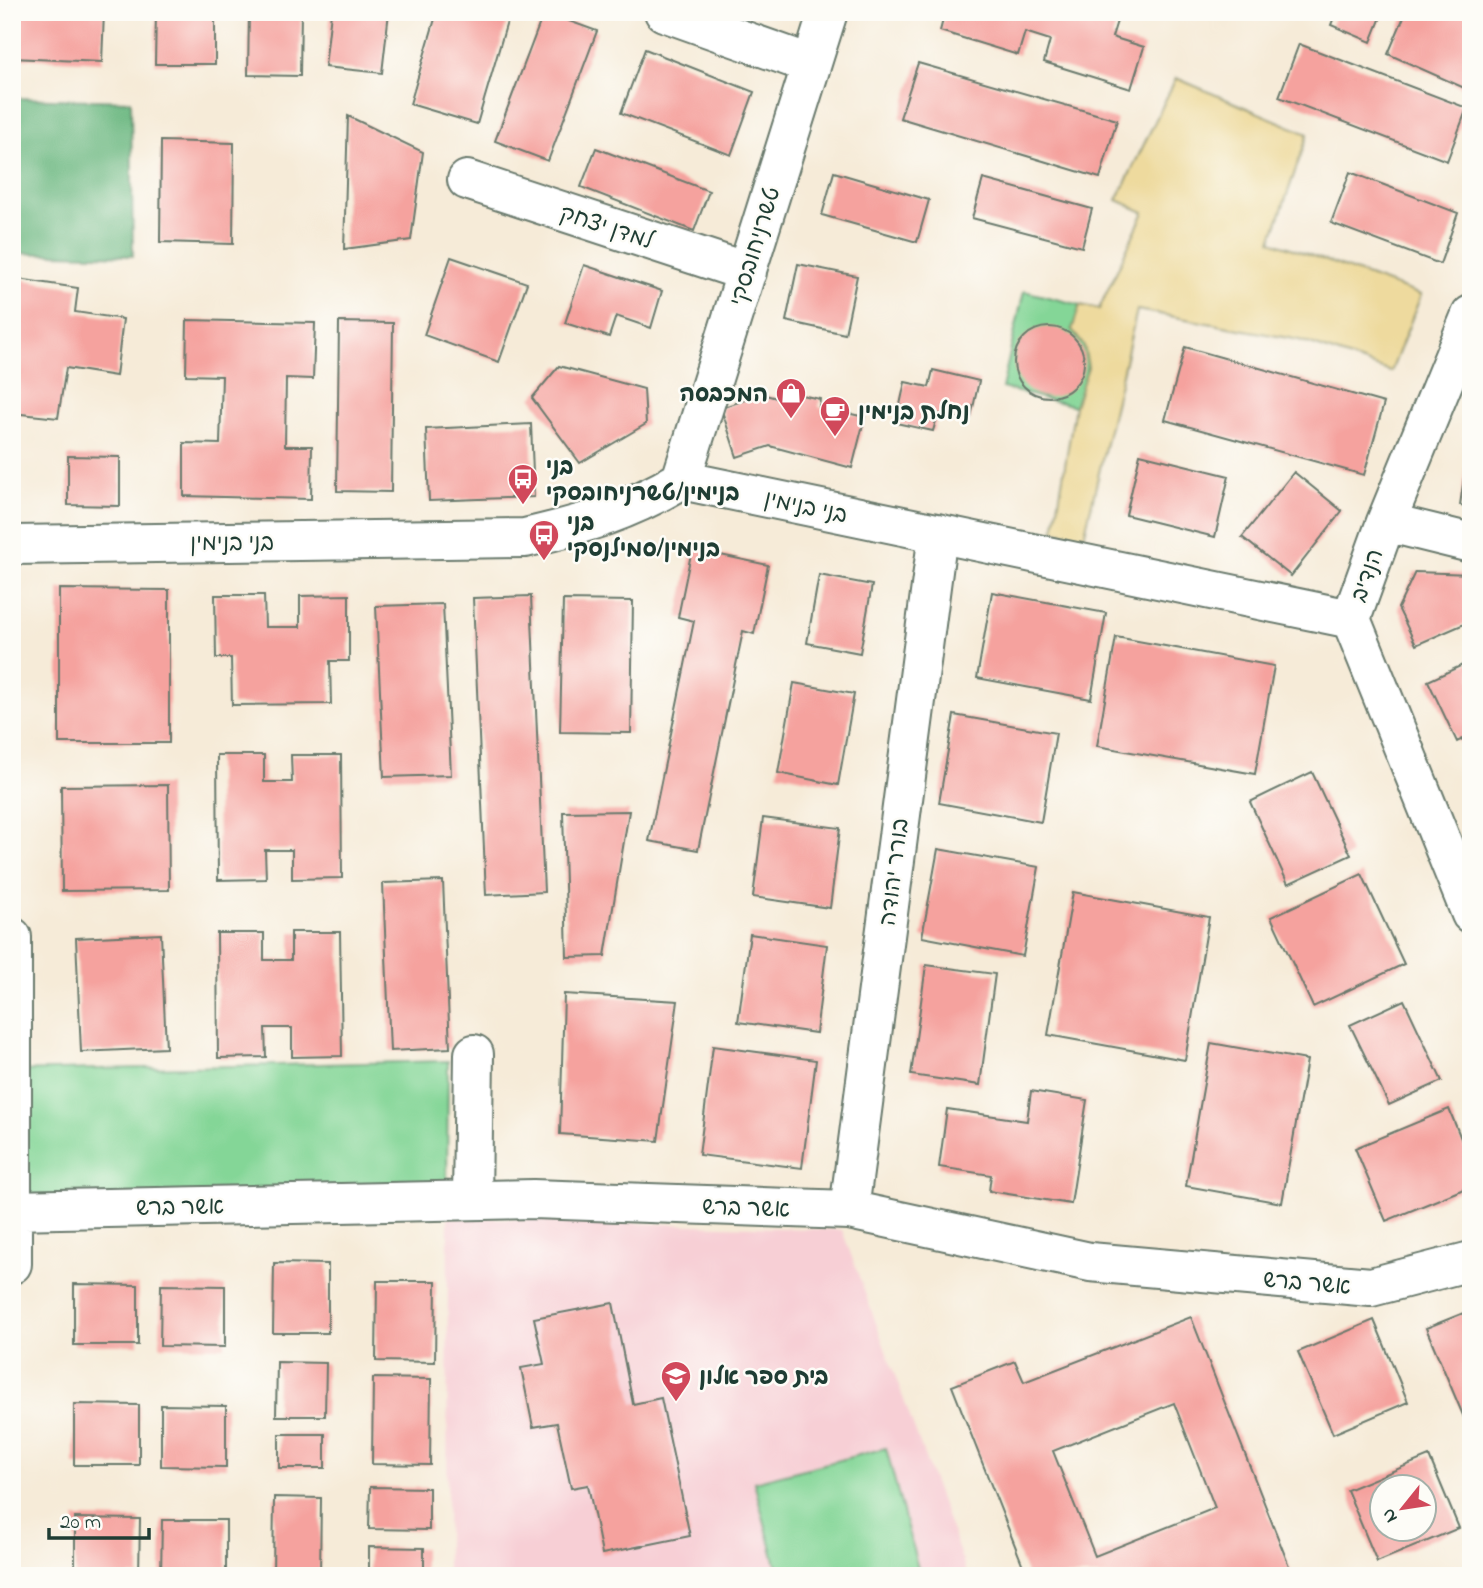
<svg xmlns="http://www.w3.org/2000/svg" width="1483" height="1588" font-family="'Indie Flower','Playpen Sans Hebrew',sans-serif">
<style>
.built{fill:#f7cfd5}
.green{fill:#84d697;stroke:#528a66;stroke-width:2}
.forest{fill:#6bb780;stroke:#457a5a;stroke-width:2}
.sand{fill:#eeda9e;stroke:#868c69;stroke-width:2}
.building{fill:#f5a29e;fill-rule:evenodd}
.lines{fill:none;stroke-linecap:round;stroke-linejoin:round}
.minor-casing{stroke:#6a7a6d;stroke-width:42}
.minor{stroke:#fff;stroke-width:38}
.labels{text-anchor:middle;stroke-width:5;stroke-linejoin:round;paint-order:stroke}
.street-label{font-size:23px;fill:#1f3d34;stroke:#fdfcf7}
.poi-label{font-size:23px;font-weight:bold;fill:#1f3d34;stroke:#fdfcf7;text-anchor:start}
</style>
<rect width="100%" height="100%" fill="#fdfcf7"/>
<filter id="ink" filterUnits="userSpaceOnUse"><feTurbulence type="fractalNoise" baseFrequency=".0143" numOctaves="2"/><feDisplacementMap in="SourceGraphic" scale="14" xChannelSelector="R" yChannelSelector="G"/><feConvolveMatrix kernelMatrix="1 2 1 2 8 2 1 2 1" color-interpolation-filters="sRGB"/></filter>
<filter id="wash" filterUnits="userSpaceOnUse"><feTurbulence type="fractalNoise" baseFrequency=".00686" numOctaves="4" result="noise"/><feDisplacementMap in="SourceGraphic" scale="28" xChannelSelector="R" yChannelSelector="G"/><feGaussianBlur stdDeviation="1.57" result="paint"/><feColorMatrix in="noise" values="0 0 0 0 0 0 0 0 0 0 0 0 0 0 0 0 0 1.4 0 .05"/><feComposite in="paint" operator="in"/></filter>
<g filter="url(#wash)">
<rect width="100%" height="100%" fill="#f6ebd8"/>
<path class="built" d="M 448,1217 L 842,1230 L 968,1576 L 447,1576 Z"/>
<path class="green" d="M 1024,291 L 1080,305 L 1072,330 C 1097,354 1086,378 1075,406 L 1002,388 Z
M 448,1061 L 447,1191 L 12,1199 L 12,1071 Z
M 886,1448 L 920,1576 L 779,1576 L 754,1482 Z"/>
<path class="forest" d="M 12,98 L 131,101 L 133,256 L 12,253 Z"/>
<path class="sand" d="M 1176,78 L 1308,134 L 1271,241 L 1421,295 L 1391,372 L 1299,340 L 1137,310 L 1084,537 L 1054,531 L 1075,406 L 1088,367 L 1084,346 L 1072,330 L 1080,305 L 1099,309 L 1144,212 L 1117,200 Z"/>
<g id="blocks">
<path class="building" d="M 12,12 L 104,12 L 102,62 L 12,58 Z
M 156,12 L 215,12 L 215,64 L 155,64 Z
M 249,12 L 301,12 L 300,76 L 248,75 Z
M 331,12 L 389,12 L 382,73 L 325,67 Z
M 437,12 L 509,15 L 477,124 L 410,104 Z
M 544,12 L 597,31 L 548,161 L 495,141 Z
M 945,12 L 1020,12 L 1030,15 L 1031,12 L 1088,12 L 1117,21 L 1112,37 L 1144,47 L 1131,89 L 1044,62 L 1050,40 L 1025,32 L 1018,55 L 940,31 Z
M 1336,12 L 1383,12 L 1371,42 L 1331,25 Z
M 1406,12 L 1462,12 L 1471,16 L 1471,91 L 1388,54 Z
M 1299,44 L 1467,108 L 1447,161 L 1279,97 Z
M 645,49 L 754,92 L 731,155 L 621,113 Z
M 918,63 L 1117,120 L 1100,178 L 900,118 Z
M 348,116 L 423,152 L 411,240 L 344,249 Z
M 161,141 L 234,143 L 233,244 L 160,242 Z
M 596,148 L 709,191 L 694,231 L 581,187 Z
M 834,172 L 929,200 L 917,242 L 822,215 Z
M 1350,172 L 1458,213 L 1440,264 L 1331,223 Z
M 983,179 L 1092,209 L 1082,247 L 972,218 Z
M 451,257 L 527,283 L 499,362 L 424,335 Z
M 798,264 L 857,276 L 845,334 L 786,321 Z
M 584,265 L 662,291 L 651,328 L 616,316 L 609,337 L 565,323 Z
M 12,278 L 78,288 L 75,312 L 123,319 L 116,376 L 66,368 L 58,418 L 12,413 Z
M 187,320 L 315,323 L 313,379 L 286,378 L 285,446 L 312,446 L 311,499 L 184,496 L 184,443 L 220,444 L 222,376 L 186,375 Z
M 339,322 L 393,323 L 391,492 L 337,491 Z
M1014 362a35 35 0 1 1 70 0a35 35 0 1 1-70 0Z
M 1185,347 L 1384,403 L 1364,475 L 1165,420 Z
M 559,366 L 644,389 L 646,424 L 580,463 L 532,398 Z
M 933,370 L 979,381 L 970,421 L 938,414 L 933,431 L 896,423 L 905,382 L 929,387 Z
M 787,392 L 820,399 L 819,407 L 865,417 L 852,468 L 770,446 L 737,457 L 721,408 L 762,394 L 784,400 Z
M 531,424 L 534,497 L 429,501 L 426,429 Z
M 1140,454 L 1229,476 L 1215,537 L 1126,515 Z
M 68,456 L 120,457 L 120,506 L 68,505 Z
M 1466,464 L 1471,465 L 1471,507 L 1460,505 Z
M 1294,472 L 1342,511 L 1291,576 L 1242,537 Z
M 692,549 L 768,565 L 754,634 L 743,631 L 698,850 L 649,841 L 694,621 L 678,617 Z
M 1415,572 L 1471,574 L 1471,621 L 1416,645 L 1398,608 Z
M 819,575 L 872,585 L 860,653 L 807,643 Z
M 59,589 L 169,590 L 169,743 L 59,743 Z
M 992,592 L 1106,613 L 1091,699 L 977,678 Z
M 215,595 L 264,595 L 265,627 L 300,627 L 300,596 L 349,595 L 349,661 L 330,661 L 331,704 L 232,705 L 231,658 L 216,658 Z
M 531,596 L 544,892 L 486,895 L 473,598 Z
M 563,600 L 633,601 L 631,733 L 560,732 Z
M 443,604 L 451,775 L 384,777 L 376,606 Z
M 1116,637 L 1274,666 L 1255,774 L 1097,746 Z
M 1471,661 L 1471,735 L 1457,742 L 1428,681 Z
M 794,683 L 854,694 L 838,785 L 778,773 Z
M 954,715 L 1056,733 L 1041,822 L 939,803 Z
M 217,755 L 264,755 L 264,782 L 292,782 L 291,755 L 341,755 L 342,878 L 292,879 L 292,850 L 265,850 L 266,879 L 218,880 Z
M 1312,772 L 1351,855 L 1288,884 L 1250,802 Z
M 168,785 L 169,890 L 62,891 L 61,786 Z
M 629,811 L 605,956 L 567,957 L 563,812 Z
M 763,818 L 840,828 L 830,908 L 753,897 Z
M 938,849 L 1039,867 L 1023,956 L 922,937 Z
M 1362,874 L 1404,964 L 1313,1007 L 1271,917 Z
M 443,881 L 450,1048 L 390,1051 L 383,883 Z
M 1073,892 L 1209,917 L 1185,1060 L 1048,1035 Z
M 291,932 L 340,932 L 342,1056 L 292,1057 L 292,1028 L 265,1028 L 266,1057 L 218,1058 L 217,933 L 264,933 L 264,960 L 291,960 Z
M 161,934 L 166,1048 L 81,1052 L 76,938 Z
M 750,934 L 827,945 L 816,1033 L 738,1022 Z
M 926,965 L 995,974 L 980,1085 L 911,1075 Z
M 564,994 L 678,1001 L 658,1141 L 560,1134 Z
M 1404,1000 L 1442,1081 L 1389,1105 L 1350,1025 Z
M 1211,1043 L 1307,1060 L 1282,1203 L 1186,1186 Z
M 713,1046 L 816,1060 L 802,1168 L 699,1155 Z
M 1031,1091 L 1087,1100 L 1071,1204 L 989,1191 L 991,1175 L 939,1167 L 947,1109 L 1027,1121 Z
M 1449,1109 L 1471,1163 L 1471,1186 L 1386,1221 L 1355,1148 Z
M 274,1263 L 328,1264 L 328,1333 L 273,1333 Z
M 377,1281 L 436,1281 L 435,1362 L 376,1361 Z
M 74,1284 L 138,1285 L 138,1345 L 74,1345 Z
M 161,1285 L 225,1286 L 225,1347 L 160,1346 Z
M 613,1303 L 633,1404 L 661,1398 L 690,1536 L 602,1554 L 588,1485 L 571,1488 L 557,1423 L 533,1427 L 521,1368 L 544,1364 L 534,1318 Z
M 1471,1310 L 1471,1434 L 1426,1328 Z
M 1191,1317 L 1293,1576 L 1027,1576 L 952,1386 L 1015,1361 L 1024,1382 ZM 1174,1403 L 1215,1508 L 1095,1556 L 1053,1451 Z
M 1374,1320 L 1408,1402 L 1333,1434 L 1298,1352 Z
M 277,1362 L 326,1363 L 325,1416 L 276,1416 Z
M 373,1378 L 431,1379 L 430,1465 L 372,1464 Z
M 74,1404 L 139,1405 L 139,1465 L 74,1465 Z
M 161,1405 L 226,1406 L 226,1467 L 161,1466 Z
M 279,1434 L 325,1434 L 325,1468 L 279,1468 Z
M 1429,1456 L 1459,1528 L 1377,1562 L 1347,1490 ZM 1382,1486 L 1424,1486 L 1424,1528 L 1382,1528 Z
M 370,1487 L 429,1488 L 429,1530 L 369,1529 Z
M 274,1497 L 321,1498 L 320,1576 L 273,1576 Z
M 75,1518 L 140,1519 L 139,1576 L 75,1576 Z
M 162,1520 L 226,1520 L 226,1576 L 161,1576 Z
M 369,1547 L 424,1548 L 424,1576 L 369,1576 Z"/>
</g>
</g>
<g filter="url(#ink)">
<use href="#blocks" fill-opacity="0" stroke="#6a7a6d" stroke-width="2"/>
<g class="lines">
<g class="minor-casing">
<path id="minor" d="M 664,12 L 810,64
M 467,180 L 747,272
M 1471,315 L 1386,522 L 1351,619 L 1471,914
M 681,480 L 828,12
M 1386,522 L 1471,543
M 12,545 L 525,538 C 585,524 627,512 681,480 L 1351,619
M 12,937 L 12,1264
M 472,1200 L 474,1054
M 12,1210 L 533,1199 L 849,1210 L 1090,1262 L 1371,1287 L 1471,1261
M 849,1210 L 938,533"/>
</g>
<use href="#minor" class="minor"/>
</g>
</g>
<defs>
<g id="shop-pin" transform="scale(1.575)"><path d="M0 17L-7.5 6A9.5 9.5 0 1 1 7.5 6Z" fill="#d1495b" stroke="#fdfcf7"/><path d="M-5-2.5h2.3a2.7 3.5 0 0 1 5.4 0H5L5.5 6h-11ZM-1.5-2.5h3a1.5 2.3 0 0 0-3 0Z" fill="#fff"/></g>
<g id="cafe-pin" transform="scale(1.575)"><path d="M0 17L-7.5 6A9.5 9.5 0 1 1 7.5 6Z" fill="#d1495b" stroke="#fdfcf7"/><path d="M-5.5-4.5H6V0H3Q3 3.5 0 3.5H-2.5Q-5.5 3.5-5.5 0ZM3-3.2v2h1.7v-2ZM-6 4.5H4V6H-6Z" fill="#fff"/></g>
<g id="bus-pin" transform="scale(1.575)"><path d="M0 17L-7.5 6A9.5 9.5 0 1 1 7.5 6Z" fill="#d1495b" stroke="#fdfcf7"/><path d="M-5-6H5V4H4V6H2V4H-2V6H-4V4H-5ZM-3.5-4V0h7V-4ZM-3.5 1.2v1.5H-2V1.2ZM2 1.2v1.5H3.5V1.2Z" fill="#fff"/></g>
<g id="school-pin" transform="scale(1.575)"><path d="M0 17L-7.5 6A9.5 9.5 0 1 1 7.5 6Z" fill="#d1495b" stroke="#fdfcf7"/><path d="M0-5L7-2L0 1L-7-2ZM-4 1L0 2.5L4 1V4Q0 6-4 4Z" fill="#fff"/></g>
</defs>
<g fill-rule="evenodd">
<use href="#shop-pin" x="791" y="393"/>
<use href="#cafe-pin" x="835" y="411"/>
<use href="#bus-pin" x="523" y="479"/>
<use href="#bus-pin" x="544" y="535"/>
<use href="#school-pin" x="676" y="1376"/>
</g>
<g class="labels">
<g class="street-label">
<text transform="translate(607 226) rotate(18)" y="8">למדן יצחק</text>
<text transform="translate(754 246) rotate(-73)" y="8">טשרניחובסקי</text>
<text transform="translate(806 506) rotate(12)" y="8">בני בנימין</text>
<text x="232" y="550">בני בנימין</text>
<text transform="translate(1366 575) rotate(-70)" y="8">הנדיב</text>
<text transform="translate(893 872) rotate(-83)" y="8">בורר יהודה</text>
<text transform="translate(180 1206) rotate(-1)" y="8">אשר ברש</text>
<text transform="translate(746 1207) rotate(2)" y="8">אשר ברש</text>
<text transform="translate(1307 1282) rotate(5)" y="8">אשר ברש</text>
</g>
<g class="poi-label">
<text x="768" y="401" text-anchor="end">המכבסה</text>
<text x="858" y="419">נחלת בנימין</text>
<text x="546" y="474">בני<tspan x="546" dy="26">בנימין/טשרניחובסקי</tspan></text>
<text x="567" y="530">בני<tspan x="567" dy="26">בנימין/סמילנסקי</tspan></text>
<text x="699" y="1384">בית ספר אלון</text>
</g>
</g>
<rect width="1483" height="1588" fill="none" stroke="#fdfcf7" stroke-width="42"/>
<g transform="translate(1403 1508) rotate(240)"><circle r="33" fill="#fdfcf7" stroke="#a4b0a9" stroke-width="2"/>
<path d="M0-5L12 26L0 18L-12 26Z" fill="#d1495b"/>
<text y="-10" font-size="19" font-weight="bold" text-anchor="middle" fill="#1f3d34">N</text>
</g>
<path d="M49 1528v10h100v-10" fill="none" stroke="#1f3d34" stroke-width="3.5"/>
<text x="60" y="1528" font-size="21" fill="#1f3d34" stroke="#fdfcf7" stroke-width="5" paint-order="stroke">20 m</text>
</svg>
